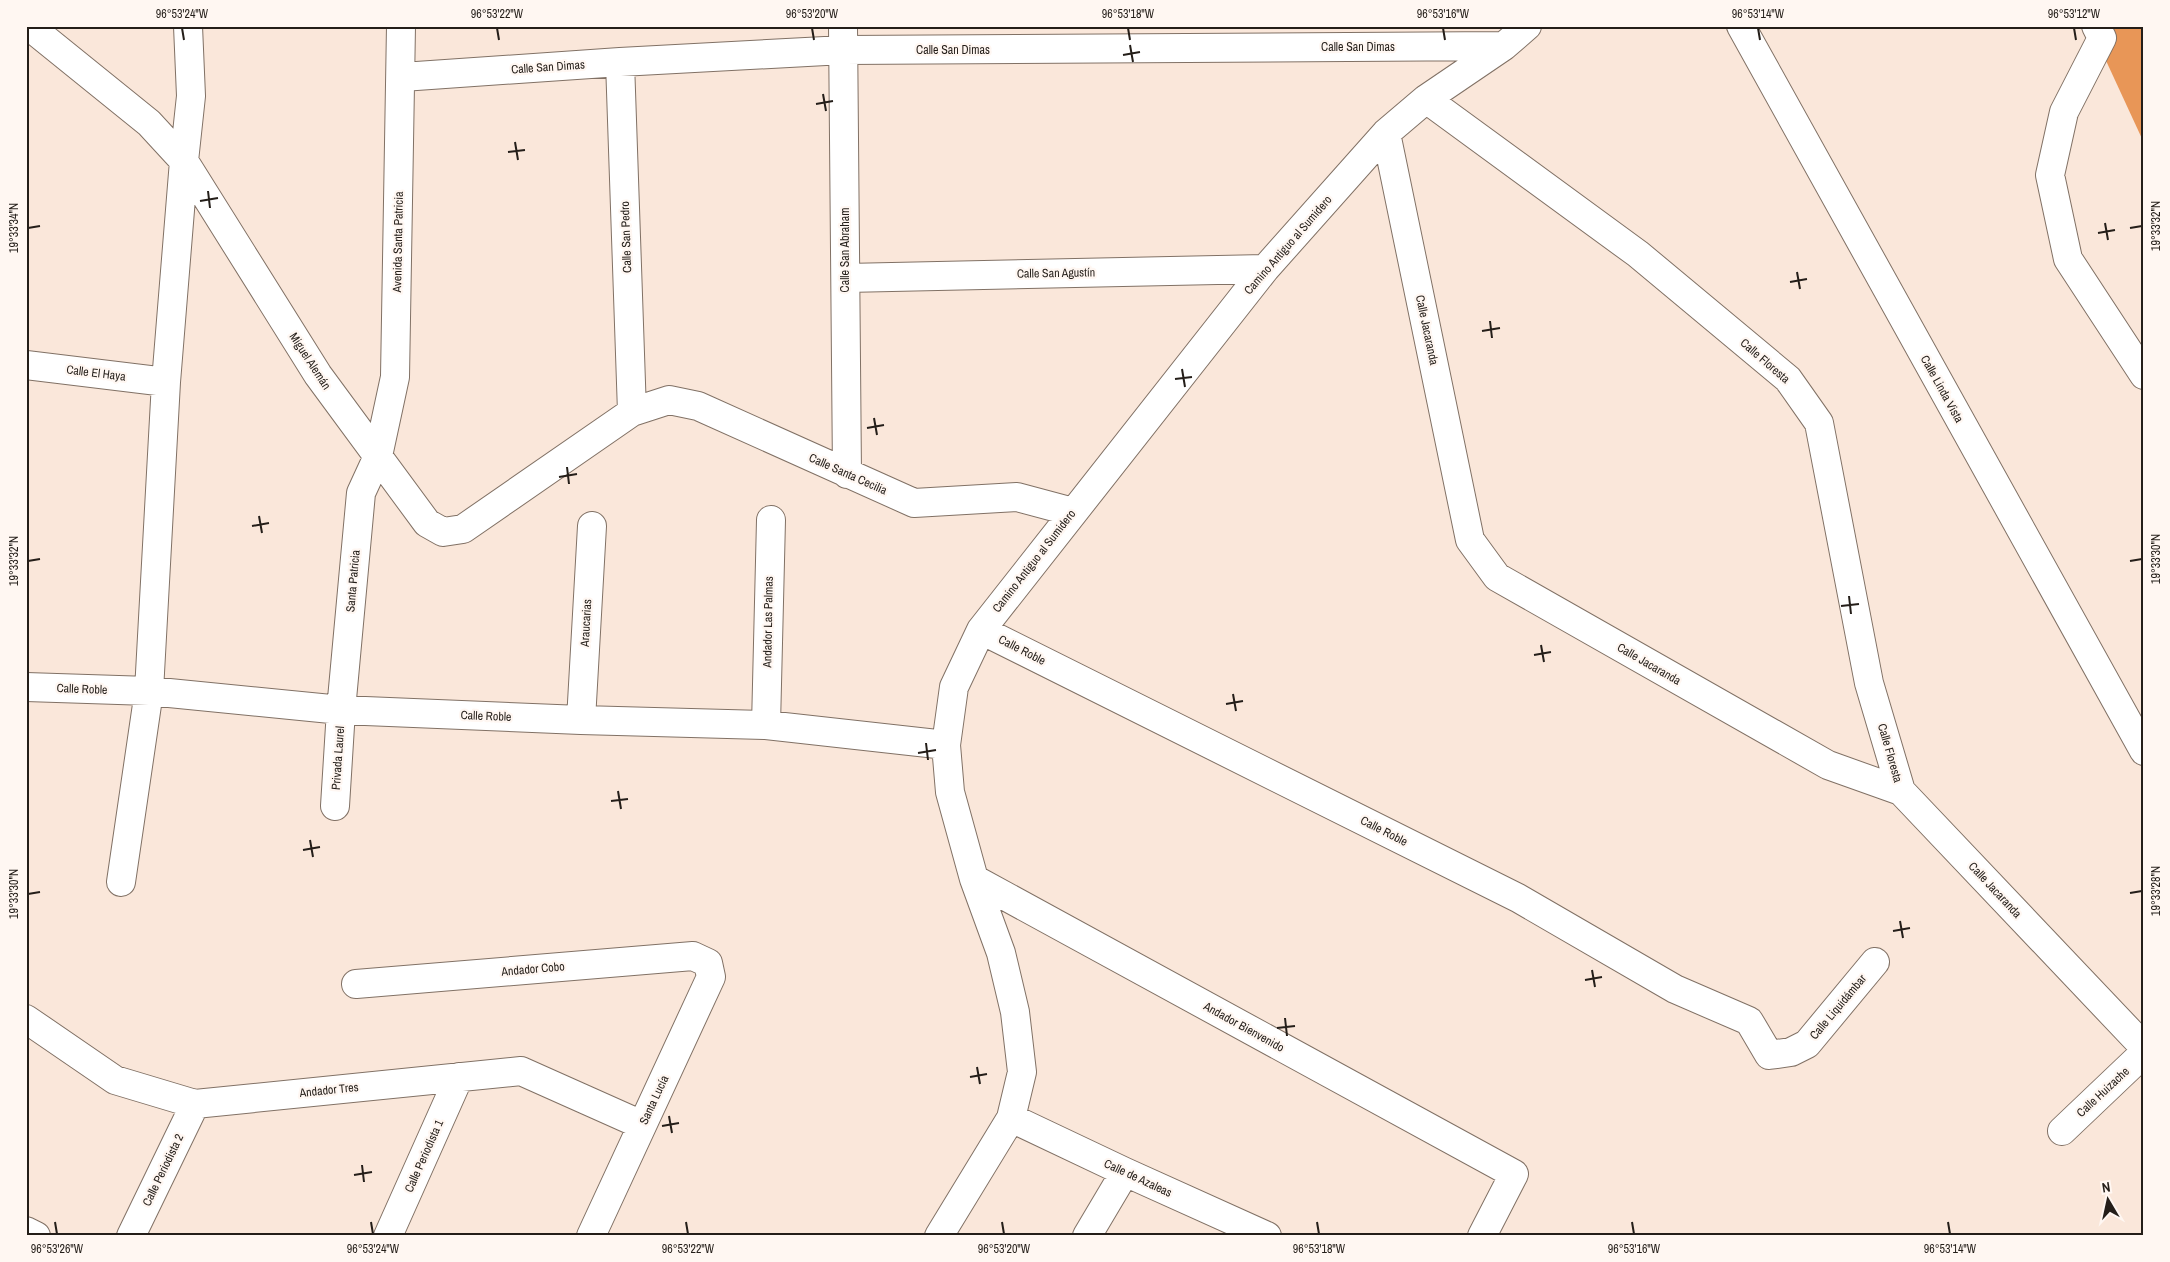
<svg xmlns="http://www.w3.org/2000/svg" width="2170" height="1262" font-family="'Archivo Narrow',sans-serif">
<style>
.forest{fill:#e89657}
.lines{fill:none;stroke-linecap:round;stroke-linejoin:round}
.street-casing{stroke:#817165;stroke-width:30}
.street{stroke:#fff;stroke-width:28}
.ticks{fill:none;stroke:#241e19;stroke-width:2}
.labels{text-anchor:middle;stroke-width:4.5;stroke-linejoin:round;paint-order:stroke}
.street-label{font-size:12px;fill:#241e19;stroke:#fff7f2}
.neatline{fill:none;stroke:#241e19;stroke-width:2}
.ticks-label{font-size:12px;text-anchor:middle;fill:#241e19}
</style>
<rect width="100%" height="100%" fill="#fae7da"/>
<path class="forest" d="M 2090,26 L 2144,26 L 2144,143 Z"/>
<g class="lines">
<g class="street-casing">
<path id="street" d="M 29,26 L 149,123 L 184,161 L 318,375 L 427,523 L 443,532 L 463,529 L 632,412 L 669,400 L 698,406 L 914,503 L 1017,497 L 1073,512
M 843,26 L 847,474
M 1741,26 L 2144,751
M 2096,26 L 2102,38 L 2064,112 L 2050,175 L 2068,259 L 2144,375
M 620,62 L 632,412
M 402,77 L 620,62 L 844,50 L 1504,46
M 1426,99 L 1638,254 L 1788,379 L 1819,423 L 1869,683 L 1901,791
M 1386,133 L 1470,540 L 1497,577 L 1828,765 L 1901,791 L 2144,1047
M 846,278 L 1265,269
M 26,365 L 166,382
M 981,630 L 1518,898 L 1675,989 L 1749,1021 L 1769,1055 L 1791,1052 L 1807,1044 L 1875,962
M 26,687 L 149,691 L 341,710 L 581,720 L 766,725 L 946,745
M 581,720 L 592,526
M 766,725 L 771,520
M 335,806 L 341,710 L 361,493 L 378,456 L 395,377 L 401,26
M 974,879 L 1514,1174 L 1482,1236
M 121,882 L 149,691 L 166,382 L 184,161 L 191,96 L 188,26
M 356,984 L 693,956 L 708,963 L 711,977 L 591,1236
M 26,1019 L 115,1080 L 195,1104 L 521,1071 L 642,1125
M 1011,1118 L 1125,1172 L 1267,1236
M 2062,1131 L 2144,1053
M 26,1231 L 36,1236
M 131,1236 L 195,1104
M 388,1236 L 459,1077
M 939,1236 L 1011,1118 L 1022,1072 L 1015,1012 L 1001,953 L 974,879 L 950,792 L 946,745 L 954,687 L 981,630 L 1265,269 L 1386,133 L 1426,99 L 1504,46 L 1527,26
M 1087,1236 L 1125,1172"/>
</g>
<use href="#street" class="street"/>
</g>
<path class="ticks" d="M 182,28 L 184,40M 497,28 L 499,40M 812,28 L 814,40M 1128,28 L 1130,40M 1443,28 L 1445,40M 1758,28 L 1760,40M 2074,28 L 2076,40M 1130,45 L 1133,62M 1123,55 L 1140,52M 823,94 L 826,111M 816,104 L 833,101M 515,142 L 518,160M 508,152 L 525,150M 208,191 L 210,208M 200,201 L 218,198M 2105,223 L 2108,240M 28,228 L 40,226M 2130,228 L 2142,226M 2098,233 L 2115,230M 1797,272 L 1800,289M 1790,282 L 1807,279M 1490,321 L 1492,338M 1482,331 L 1500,328M 1182,369 L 1185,387M 1175,379 L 1192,377M 874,418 L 877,435M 867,428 L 884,425M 567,467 L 569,484M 559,477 L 577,474M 259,516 L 262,533M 252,526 L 269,523M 28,561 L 40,559M 2130,561 L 2142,559M 1849,596 L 1851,614M 1841,606 L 1859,604M 1541,645 L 1544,662M 1534,655 L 1551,652M 1233,694 L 1236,711M 1226,704 L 1243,701M 926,743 L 928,760M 918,753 L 936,750M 618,791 L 621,809M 611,801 L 628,799M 310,840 L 313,857M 303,850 L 320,847M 2130,893 L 2142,891M 28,894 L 40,892M 1900,921 L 1903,938M 1893,931 L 1910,928M 1592,970 L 1595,987M 1585,980 L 1602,977M 1285,1018 L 1287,1036M 1277,1028 L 1295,1026M 977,1067 L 980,1084M 970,1077 L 987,1074M 669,1116 L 672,1133M 662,1126 L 679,1123M 362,1165 L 364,1182M 354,1175 L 372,1172M 55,1222 L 57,1234M 371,1222 L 373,1234M 686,1222 L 688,1234M 1002,1222 L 1004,1234M 1317,1222 L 1319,1234M 1632,1222 L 1634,1234M 1948,1222 L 1950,1234"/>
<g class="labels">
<g class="street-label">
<text x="1358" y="51">Calle San Dimas</text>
<text x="953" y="54">Calle San Dimas</text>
<text transform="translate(548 67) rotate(-4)" y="4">Calle San Dimas</text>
<text transform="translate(626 237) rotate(-92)" y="4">Calle San Pedro</text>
<text transform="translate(398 242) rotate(-89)" y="4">Avenida Santa Patricia</text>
<text transform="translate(1288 245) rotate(-49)" y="4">Camino Antiguo al Sumidero</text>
<text transform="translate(845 250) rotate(-90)" y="4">Calle San Abraham</text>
<text transform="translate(1056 273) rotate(-1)" y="4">Calle San Agustín</text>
<text transform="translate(1427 330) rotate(78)" y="4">Calle Jacaranda</text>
<text transform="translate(310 361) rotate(57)" y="4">Miguel Alemán</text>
<text transform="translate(1765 361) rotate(41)" y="4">Calle Floresta</text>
<text transform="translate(96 373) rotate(7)" y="4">Calle El Haya</text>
<text transform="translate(1942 389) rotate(61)" y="4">Calle Linda Vista</text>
<text transform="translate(848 474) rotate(24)" y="4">Calle Santa Cecilia</text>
<text transform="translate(1034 561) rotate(-52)" y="4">Camino Antiguo al Sumidero</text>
<text transform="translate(353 581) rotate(-85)" y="4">Santa Patricia</text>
<text transform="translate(768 622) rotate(-89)" y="4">Andador Las Palmas</text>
<text transform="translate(586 623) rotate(-87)" y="4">Araucarias</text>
<text transform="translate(1022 650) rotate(27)" y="4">Calle Roble</text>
<text transform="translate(1649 664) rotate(30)" y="4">Calle Jacaranda</text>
<text transform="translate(82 689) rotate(2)" y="4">Calle Roble</text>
<text transform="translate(486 716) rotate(2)" y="4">Calle Roble</text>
<text transform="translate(1890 753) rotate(74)" y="4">Calle Floresta</text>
<text transform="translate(338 758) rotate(-86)" y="4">Privada Laurel</text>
<text transform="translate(1384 831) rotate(27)" y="4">Calle Roble</text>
<text transform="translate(1995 890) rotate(47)" y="4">Calle Jacaranda</text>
<text transform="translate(533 969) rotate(-5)" y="4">Andador Cobo</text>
<text transform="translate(1838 1007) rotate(-50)" y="4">Calle Liquidámbar</text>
<text transform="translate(1244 1027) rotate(29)" y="4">Andador Bienvenido</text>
<text transform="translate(329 1090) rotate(-6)" y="4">Andador Tres</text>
<text transform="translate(2103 1092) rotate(-43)" y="4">Calle Huizache</text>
<text transform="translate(654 1100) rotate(-65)" y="4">Santa Lucía</text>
<text transform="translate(424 1156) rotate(-66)" y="4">Calle Periodista 1</text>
<text transform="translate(163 1170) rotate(-64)" y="4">Calle Periodista 2</text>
<text transform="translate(1138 1178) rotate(25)" y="4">Calle de Azaleas</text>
</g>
</g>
<rect width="2170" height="1262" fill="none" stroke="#fff7f2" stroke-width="55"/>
<g transform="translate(2108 1200) rotate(351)" stroke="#fff7f2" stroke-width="4" paint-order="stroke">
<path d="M0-4L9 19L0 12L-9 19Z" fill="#241e19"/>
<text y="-8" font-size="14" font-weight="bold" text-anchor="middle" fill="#241e19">N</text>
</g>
<rect x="28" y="28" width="2114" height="1206" class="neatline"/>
<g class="ticks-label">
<text x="182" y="18">96°53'24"W</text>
<text x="497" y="18">96°53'22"W</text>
<text x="812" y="18">96°53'20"W</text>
<text x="1128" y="18">96°53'18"W</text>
<text x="1443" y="18">96°53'16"W</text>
<text x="1758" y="18">96°53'14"W</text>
<text x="2074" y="18">96°53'12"W</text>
<text transform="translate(2156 226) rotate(-90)" y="4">19°33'32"N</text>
<text transform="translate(14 228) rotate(-90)" y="4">19°33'34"N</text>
<text transform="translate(2156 559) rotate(-90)" y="4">19°33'30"N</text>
<text transform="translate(14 561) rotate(-90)" y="4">19°33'32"N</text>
<text transform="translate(2156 891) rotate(-90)" y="4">19°33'28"N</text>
<text transform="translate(14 894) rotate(-90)" y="4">19°33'30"N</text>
<text x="57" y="1253">96°53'26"W</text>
<text x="373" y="1253">96°53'24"W</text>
<text x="688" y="1253">96°53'22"W</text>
<text x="1004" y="1253">96°53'20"W</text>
<text x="1319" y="1253">96°53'18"W</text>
<text x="1634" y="1253">96°53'16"W</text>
<text x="1950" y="1253">96°53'14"W</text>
</g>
</svg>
